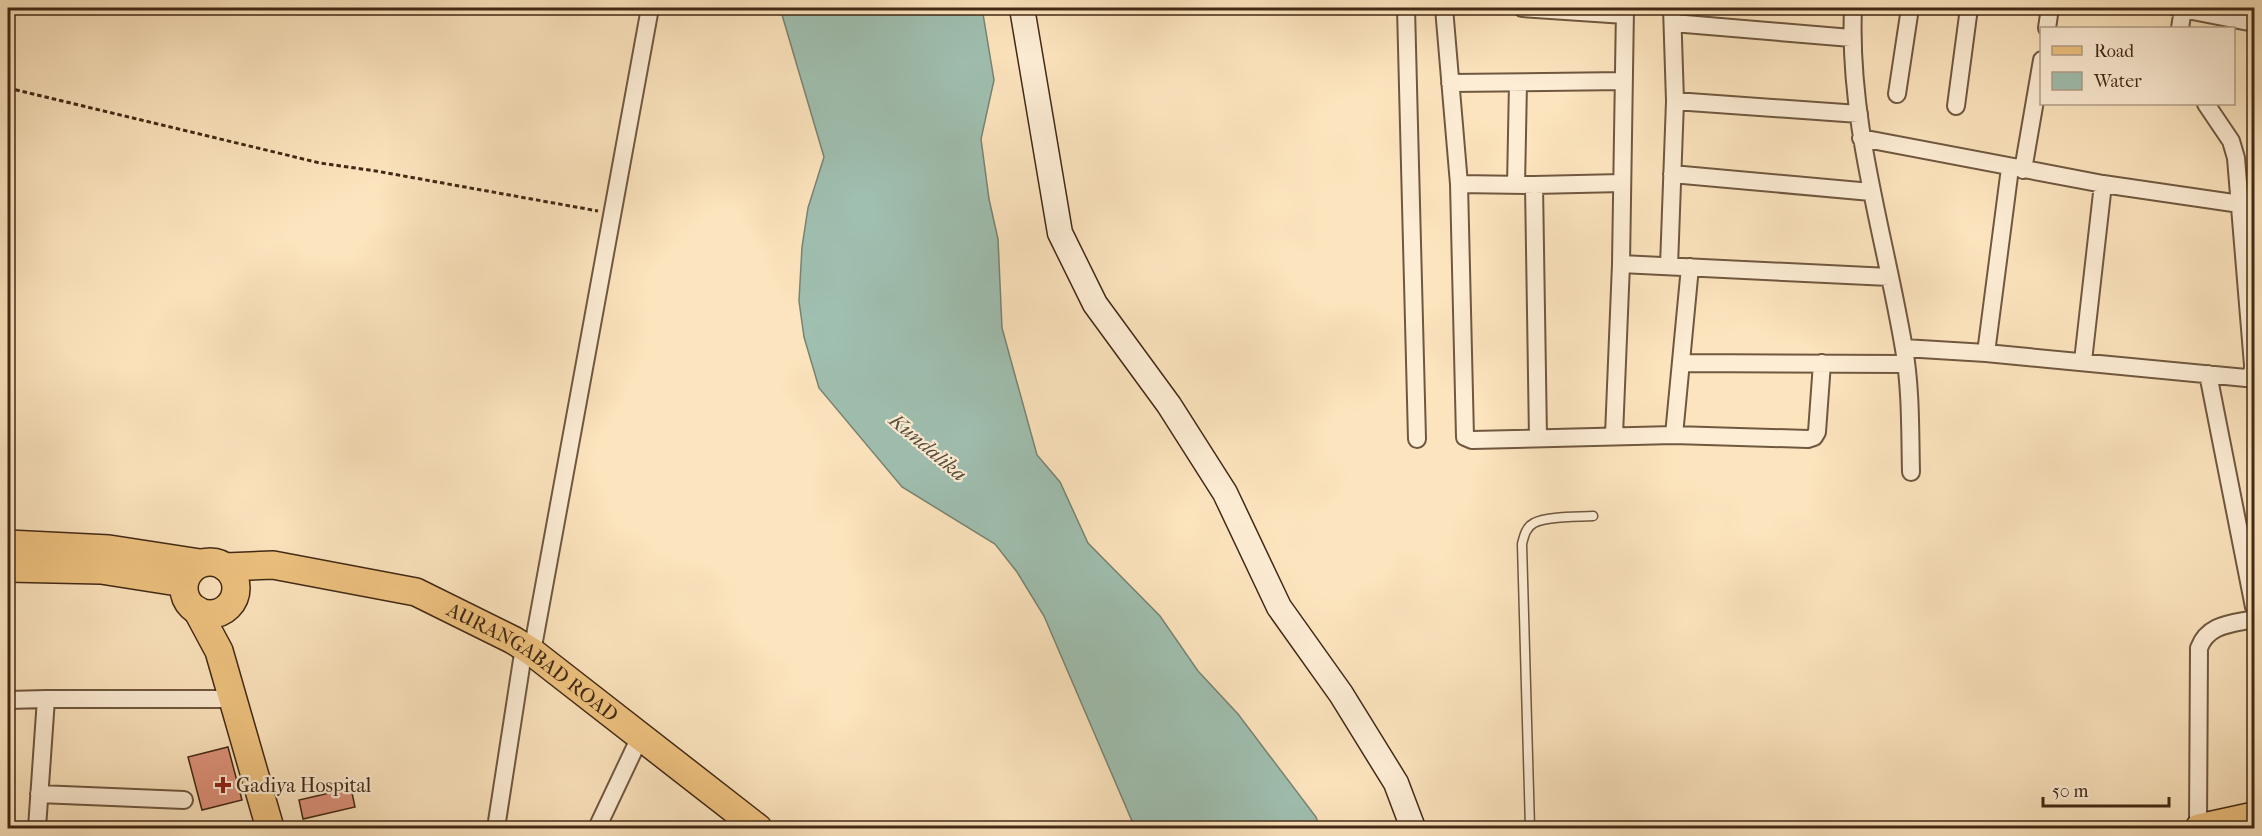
<svg xmlns="http://www.w3.org/2000/svg" width="2262" height="836" font-family="'IM FELL French Canon',serif">
<style>
.water{fill:#9fbfb0;stroke:#798372;stroke-width:1.5}
.building{fill:#de927b;stroke:#412915;stroke-width:1.5}
.lines{fill:none;stroke-linecap:round;stroke-linejoin:round}
.lane-casing{stroke:#70583f;stroke-width:11}
.street-casing{stroke:#70583f;stroke-width:20}
.secondary-casing{stroke:#412915;stroke-width:27}
.primary-casing{stroke:#412915;stroke-width:30}
.path{stroke:#412915;stroke-width:3;stroke-dasharray:4.5 3;stroke-linecap:butt}
.lane{stroke:#fdedd5;stroke-width:8}
.street{stroke:#fdedd5;stroke-width:16}
.secondary{stroke:#fdedd5;stroke-width:24}
.primary{stroke:#eec27f;stroke-width:27}
.poi-dot{fill:#8f2418;stroke:#fdedd5;stroke-width:2}
.labels{text-anchor:middle;stroke-width:4.5;stroke-linejoin:round;paint-order:stroke}
.street-label{font-size:20px;fill:#412915;stroke:#fdedd5}
.poi-label{font-size:20px;fill:#412915;stroke:#fdedd5;text-anchor:start}
.water-label{font-size:21px;font-style:italic;fill:#584e3c;stroke:#fdedd5}
</style>
<rect width="100%" height="100%" fill="#fce4be"/>
<filter id="stains"><feTurbulence type="fractalNoise" baseFrequency=".00333" numOctaves="4"/><feColorMatrix values="0 0 0 0 .2 0 0 0 0 .09 0 0 0 0 .02 0 0 0 .5 -.17"/></filter>
<radialGradient id="worn" r=".72"><stop offset=".6" stop-color="#630" stop-opacity="0"/><stop offset="1" stop-color="#630" stop-opacity=".3"/></radialGradient>
<path class="water" d="M 780,8 L 982,8 L 994,80 L 981,139 L 989,199 L 998,239 L 1002,328 L 1037,455 L 1060,482 L 1088,543 L 1160,616 L 1198,671 L 1238,714 L 1316,817 L 1320,828 L 1135,828 L 1044,616 L 1017,572 L 995,544 L 902,487 L 819,388 L 804,337 L 799,301 L 802,247 L 808,208 L 824,157 Z"/>
<path class="building" d="M 228,747 L 242,800 L 202,810 L 188,757 Z
M 351,788 L 355,807 L 303,819 L 299,800 Z"/>
<g class="lines">
<g class="lane-casing">
<path id="lane" d="M 1530,828 L 1522,544 C 1524,536 1526,527 1534,523 C 1546,516 1578,517 1593,516"/>
</g>
<g class="street-casing">
<path id="street" d="M 1406,8 L 1417,439
M 1444,8 L 1459,184 L 1465,437 L 1472,440 L 1674,435 L 1808,439 L 1814,437 L 1817,432 L 1822,363
M 1522,8 L 1625,15
M 1853,8 C 1848,124 1885,235 1904,349 C 1911,389 1910,431 1911,472
M 2177,8 L 2254,23
M 1673,23 L 1851,38
M 2047,28 L 2050,8
M 2180,28 L 2183,9
M 1450,83 L 1624,81
M 1897,94 L 1910,8
M 1675,101 L 1859,114
M 1956,106 L 1969,8
M 1861,138 L 2103,184 L 2240,204
M 2023,170 L 2042,60
M 1672,174 L 1871,192
M 1459,184 L 1534,185 L 1622,183
M 1516,185 L 1518,83
M 1534,185 L 1538,438
M 1621,264 L 1889,277
M 1669,266 L 1675,101 L 1672,8
M 1904,348 L 1986,353 L 2246,378 C 2252,375 2253,372 2253,365 L 2236,158 L 2231,141 L 2206,104
M 1986,353 L 2010,168
M 2083,361 L 2103,184
M 1681,363 L 1906,364
M 2208,374 L 2254,607
M 1614,435 L 1621,264 L 1625,8
M 1674,435 L 1690,267
M 532,652 L 650,8
M 46,699 L 232,699
M 8,700 L 46,699 L 37,828
M 39,794 L 184,800
M 496,828 L 524,647
M 597,828 L 640,737
M 2198,828 L 2199,648 C 2208,624 2231,624 2254,619"/>
</g>
<g class="secondary-casing">
<path id="secondary" d="M 1022,8 L 1060,233 L 1095,304 L 1169,405 L 1225,493 L 1279,607 L 1341,694 L 1396,783 L 1413,828"/>
</g>
<g class="primary-casing">
<g id="primary">
<path d="M 8,544 L 109,549 L 200,563"/>
<circle cx="210" cy="588" r="26"/>
<path id="s1" d="M 225,567 L 273,565 L 416,592 L 513,640 L 532,652 L 758,828"/>
<path d="M 8,568 L 101,570 L 184,583"/>
<path d="M 197,610 L 219,651 L 270,828"/>
<path d="M 2199,828 L 2254,816"/>
</g>
</g>
<path class="path" d="M 8,88 L 320,163 L 376,171 L 598,211"/>
<use href="#lane" class="lane"/>
<use href="#street" class="street"/>
<use href="#secondary" class="secondary"/>
<use href="#primary" class="primary"/>
</g>
<path class="poi-dot" d="M220 776h6v6h6v6h-6v6h-6v-6h-6v-6h6z"/>
<g class="labels">
<g class="street-label">
<text dy="7" stroke="none"><textPath href="#s1" startOffset="330">AURANGABAD ROAD</textPath></text>
</g>
<g class="poi-label">
<text x="236" y="792">Gadiya Hospital</text>
</g>
<g class="water-label">
<text transform="translate(928 447) rotate(40)" y="7">Kundalika</text>
</g>
</g>
<rect width="2262" height="836" fill="none" stroke="#fce4be" stroke-width="30"/>
<rect x="9" y="9" width="2244" height="818" fill="none" stroke="#412915" stroke-width="3"/>
<rect x="15" y="15" width="2232" height="806" fill="none" stroke="#412915" stroke-width="1.5"/>
<rect x="2040" y="27" width="195" height="78" fill="#fdedd5" stroke="#b29f88" stroke-width="1.5"/>
<rect x="2052" y="46" width="30" height="9" fill="#eec27f" stroke="#b29f88" stroke-width="1.5"/>
<text x="2094" y="57" font-size="18" fill="#412915">Road</text>
<rect x="2052" y="72" width="30" height="18" fill="#9fbfb0" stroke="#b29f88" stroke-width="1.5"/>
<text x="2094" y="87" font-size="18" fill="#412915">Water</text>
<path d="M2043 797v9h126v-9" fill="none" stroke="#412915" stroke-width="3"/>
<text x="2052" y="797" font-size="18" fill="#412915" stroke="#fdedd5" stroke-width="4.5" paint-order="stroke">50 m</text>
<rect width="100%" height="100%" filter="url(#stains)"/>
<rect width="100%" height="100%" fill="url(#worn)"/>
</svg>
